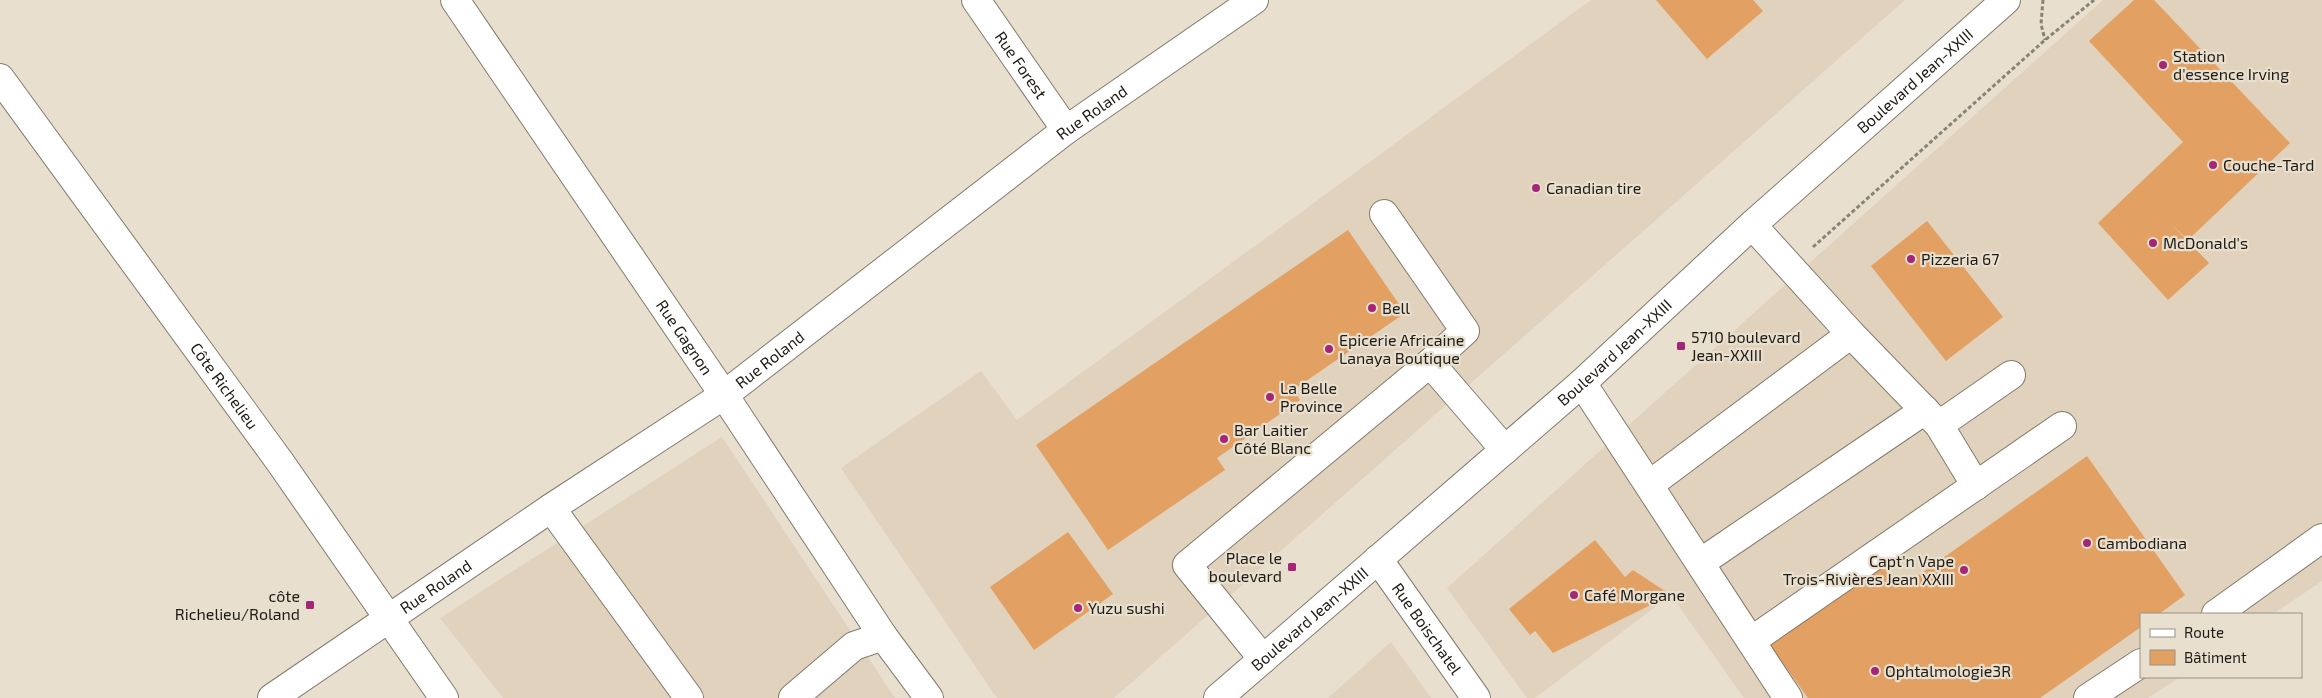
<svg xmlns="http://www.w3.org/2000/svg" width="2322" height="698" font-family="'Exo 2',sans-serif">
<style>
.built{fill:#e0d2bc}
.building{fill:#e2a063}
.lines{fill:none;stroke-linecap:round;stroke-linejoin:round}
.minor-casing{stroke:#837b6c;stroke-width:30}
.path{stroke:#898377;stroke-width:3;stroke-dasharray:4 2.5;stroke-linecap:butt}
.minor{stroke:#fff;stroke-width:28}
.poi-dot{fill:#a52677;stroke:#e8dfce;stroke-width:2}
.labels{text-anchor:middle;stroke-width:4.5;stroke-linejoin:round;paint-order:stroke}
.poi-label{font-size:16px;fill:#1f1b15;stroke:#e8dfce;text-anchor:start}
.street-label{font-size:16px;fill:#1f1b15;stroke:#e8dfce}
</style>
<rect width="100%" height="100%" fill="#e8dfce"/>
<path class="built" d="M 1591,0 L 1905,0 L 1114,698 L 997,698 L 841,468 L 981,371 L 1017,420 Z
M 2103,0 L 2322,0 L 2322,581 L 2273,614 L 2141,614 L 2141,677 L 2180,677 L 2148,698 L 1744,698 L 1671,595 L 1535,698 L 1527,698 L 1447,588 Z
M 722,437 L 895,698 L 503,698 L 440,618 Z
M 1391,642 L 1431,698 L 1328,698 Z"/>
<path class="building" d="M 1656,0 L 1753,0 L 1763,11 L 1707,59 Z
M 2134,0 L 2154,0 L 2290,143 L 2188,240 L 2171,224 L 2209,263 L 2168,300 L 2098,223 L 2183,142 L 2089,41 Z
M 1927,221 L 2003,317 L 1946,361 L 1871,266 Z
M 1348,230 L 1405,313 L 1293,390 L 1300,400 L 1217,458 L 1225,470 L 1108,550 L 1036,445 Z
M 2087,456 L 2185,595 L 2159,614 L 2141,614 L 2141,627 L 2040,698 L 1808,698 L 1769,644 L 1884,562 L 1902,587 Z
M 1068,532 L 1113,594 L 1034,650 L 990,587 Z
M 1595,540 L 1625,577 L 1633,570 L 1671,595 L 1553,653 L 1535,631 L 1530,635 L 1509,609 Z"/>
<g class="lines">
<g class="minor-casing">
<g id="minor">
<path id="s1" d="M 455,0 L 724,395 L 883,636 L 929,698"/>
<path id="s2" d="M 976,0 L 1066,130"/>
<path id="s3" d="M 0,78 L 280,462 L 444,698"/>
<path d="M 1384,214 L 1465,331 L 1430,363"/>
<path d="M 1752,225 L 1851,334 L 1939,425 L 1976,486"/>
<path d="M 1582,383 L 1788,698"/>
<path d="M 1939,425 L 2011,375"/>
<path d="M 1649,485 L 1851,334"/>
<path d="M 551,508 L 689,698"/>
<path id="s4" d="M 1378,559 L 1476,698"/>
<path d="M 1700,563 L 1925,410"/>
<path d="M 2216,614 L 2322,538"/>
<path d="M 1751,641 L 2062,426"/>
<path d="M 1263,659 L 1187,565 L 1430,363 L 1505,450"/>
<path id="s5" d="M 272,698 L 551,508 L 724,395 L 1066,130 L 1254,0"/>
<path d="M 793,698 L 854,646 L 883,636"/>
<path id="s6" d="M 1218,698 L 1582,383 L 1752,225 L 2006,0"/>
<path d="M 2088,698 L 2141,663"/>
</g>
</g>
<path class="path" d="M 2043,0 L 2041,24 L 2045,40
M 1813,247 L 2045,40 L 2094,0"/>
<use href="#minor" class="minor"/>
</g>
<g class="poi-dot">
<circle cx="2163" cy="65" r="5"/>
<circle cx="2213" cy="165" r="5"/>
<circle cx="1536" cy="188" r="5"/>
<circle cx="2153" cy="243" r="5"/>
<circle cx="1911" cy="259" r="5"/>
<circle cx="1372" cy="308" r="5"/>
<rect x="1676" y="341" width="10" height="10" rx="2.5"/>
<circle cx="1329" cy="349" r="5"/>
<circle cx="1270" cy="397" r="5"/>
<circle cx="1224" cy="439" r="5"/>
<circle cx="2087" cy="543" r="5"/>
<rect x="1287" y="562" width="10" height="10" rx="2.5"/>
<circle cx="1964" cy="570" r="5"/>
<circle cx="1574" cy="595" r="5"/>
<rect x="305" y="600" width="10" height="10" rx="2.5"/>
<circle cx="1078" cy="608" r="5"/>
<circle cx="1875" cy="671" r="5"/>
</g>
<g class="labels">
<g class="poi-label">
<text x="2173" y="62">Station<tspan x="2173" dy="18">d'essence Irving</tspan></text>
<text x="2223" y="171">Couche-Tard</text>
<text x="1546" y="194">Canadian tire</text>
<text x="2163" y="249">McDonald's</text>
<text x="1921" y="265">Pizzeria 67</text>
<text x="1382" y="314">Bell</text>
<text x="1691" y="343">5710 boulevard<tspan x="1691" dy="18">Jean-XXIII</tspan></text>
<text x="1339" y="346">Epicerie Africaine<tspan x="1339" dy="18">Lanaya Boutique</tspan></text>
<text x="1280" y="394">La Belle<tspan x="1280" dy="18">Province</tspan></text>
<text x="1234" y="436">Bar Laitier<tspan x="1234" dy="18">Côté Blanc</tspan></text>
<text x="2097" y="549">Cambodiana</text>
<text x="1282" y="564" text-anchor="end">Place le<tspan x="1282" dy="18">boulevard</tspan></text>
<text x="1954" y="567" text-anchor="end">Capt'n Vape<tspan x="1954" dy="18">Trois-Rivières Jean XXIII</tspan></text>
<text x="1584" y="601">Café Morgane</text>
<text x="300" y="602" text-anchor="end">côte<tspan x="300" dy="18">Richelieu/Roland</tspan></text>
<text x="1088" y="614">Yuzu sushi</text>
<text x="1885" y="677">Ophtalmologie3R</text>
</g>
<g class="street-label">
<text dy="6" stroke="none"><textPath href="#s2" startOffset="79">Rue Forest</textPath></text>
<text dy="6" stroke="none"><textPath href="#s6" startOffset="931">Boulevard Jean-XXIII</textPath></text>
<text dy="6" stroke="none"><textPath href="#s5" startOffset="1008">Rue Roland</textPath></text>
<text dy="6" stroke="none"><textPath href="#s1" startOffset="408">Rue Gagnon</textPath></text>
<text dy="6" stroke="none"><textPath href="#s6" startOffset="526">Boulevard Jean-XXIII</textPath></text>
<text dy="6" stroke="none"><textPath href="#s5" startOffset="602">Rue Roland</textPath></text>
<text dy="6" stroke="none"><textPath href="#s3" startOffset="381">Côte Richelieu</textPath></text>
<text dy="6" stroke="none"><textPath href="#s5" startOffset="198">Rue Roland</textPath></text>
<text dy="6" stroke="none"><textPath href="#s6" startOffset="121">Boulevard Jean-XXIII</textPath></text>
<text dy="6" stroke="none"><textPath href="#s4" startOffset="85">Rue Boischatel</textPath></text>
</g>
</g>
<rect x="2140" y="613" width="162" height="65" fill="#e8dfce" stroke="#989184"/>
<rect x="2150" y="629" width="25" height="8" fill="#ffffff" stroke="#989184"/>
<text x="2184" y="638" font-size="15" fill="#1f1b15">Route</text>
<rect x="2150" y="650" width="25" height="15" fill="#e2a063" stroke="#989184"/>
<text x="2184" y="663" font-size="15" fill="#1f1b15">Bâtiment</text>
</svg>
